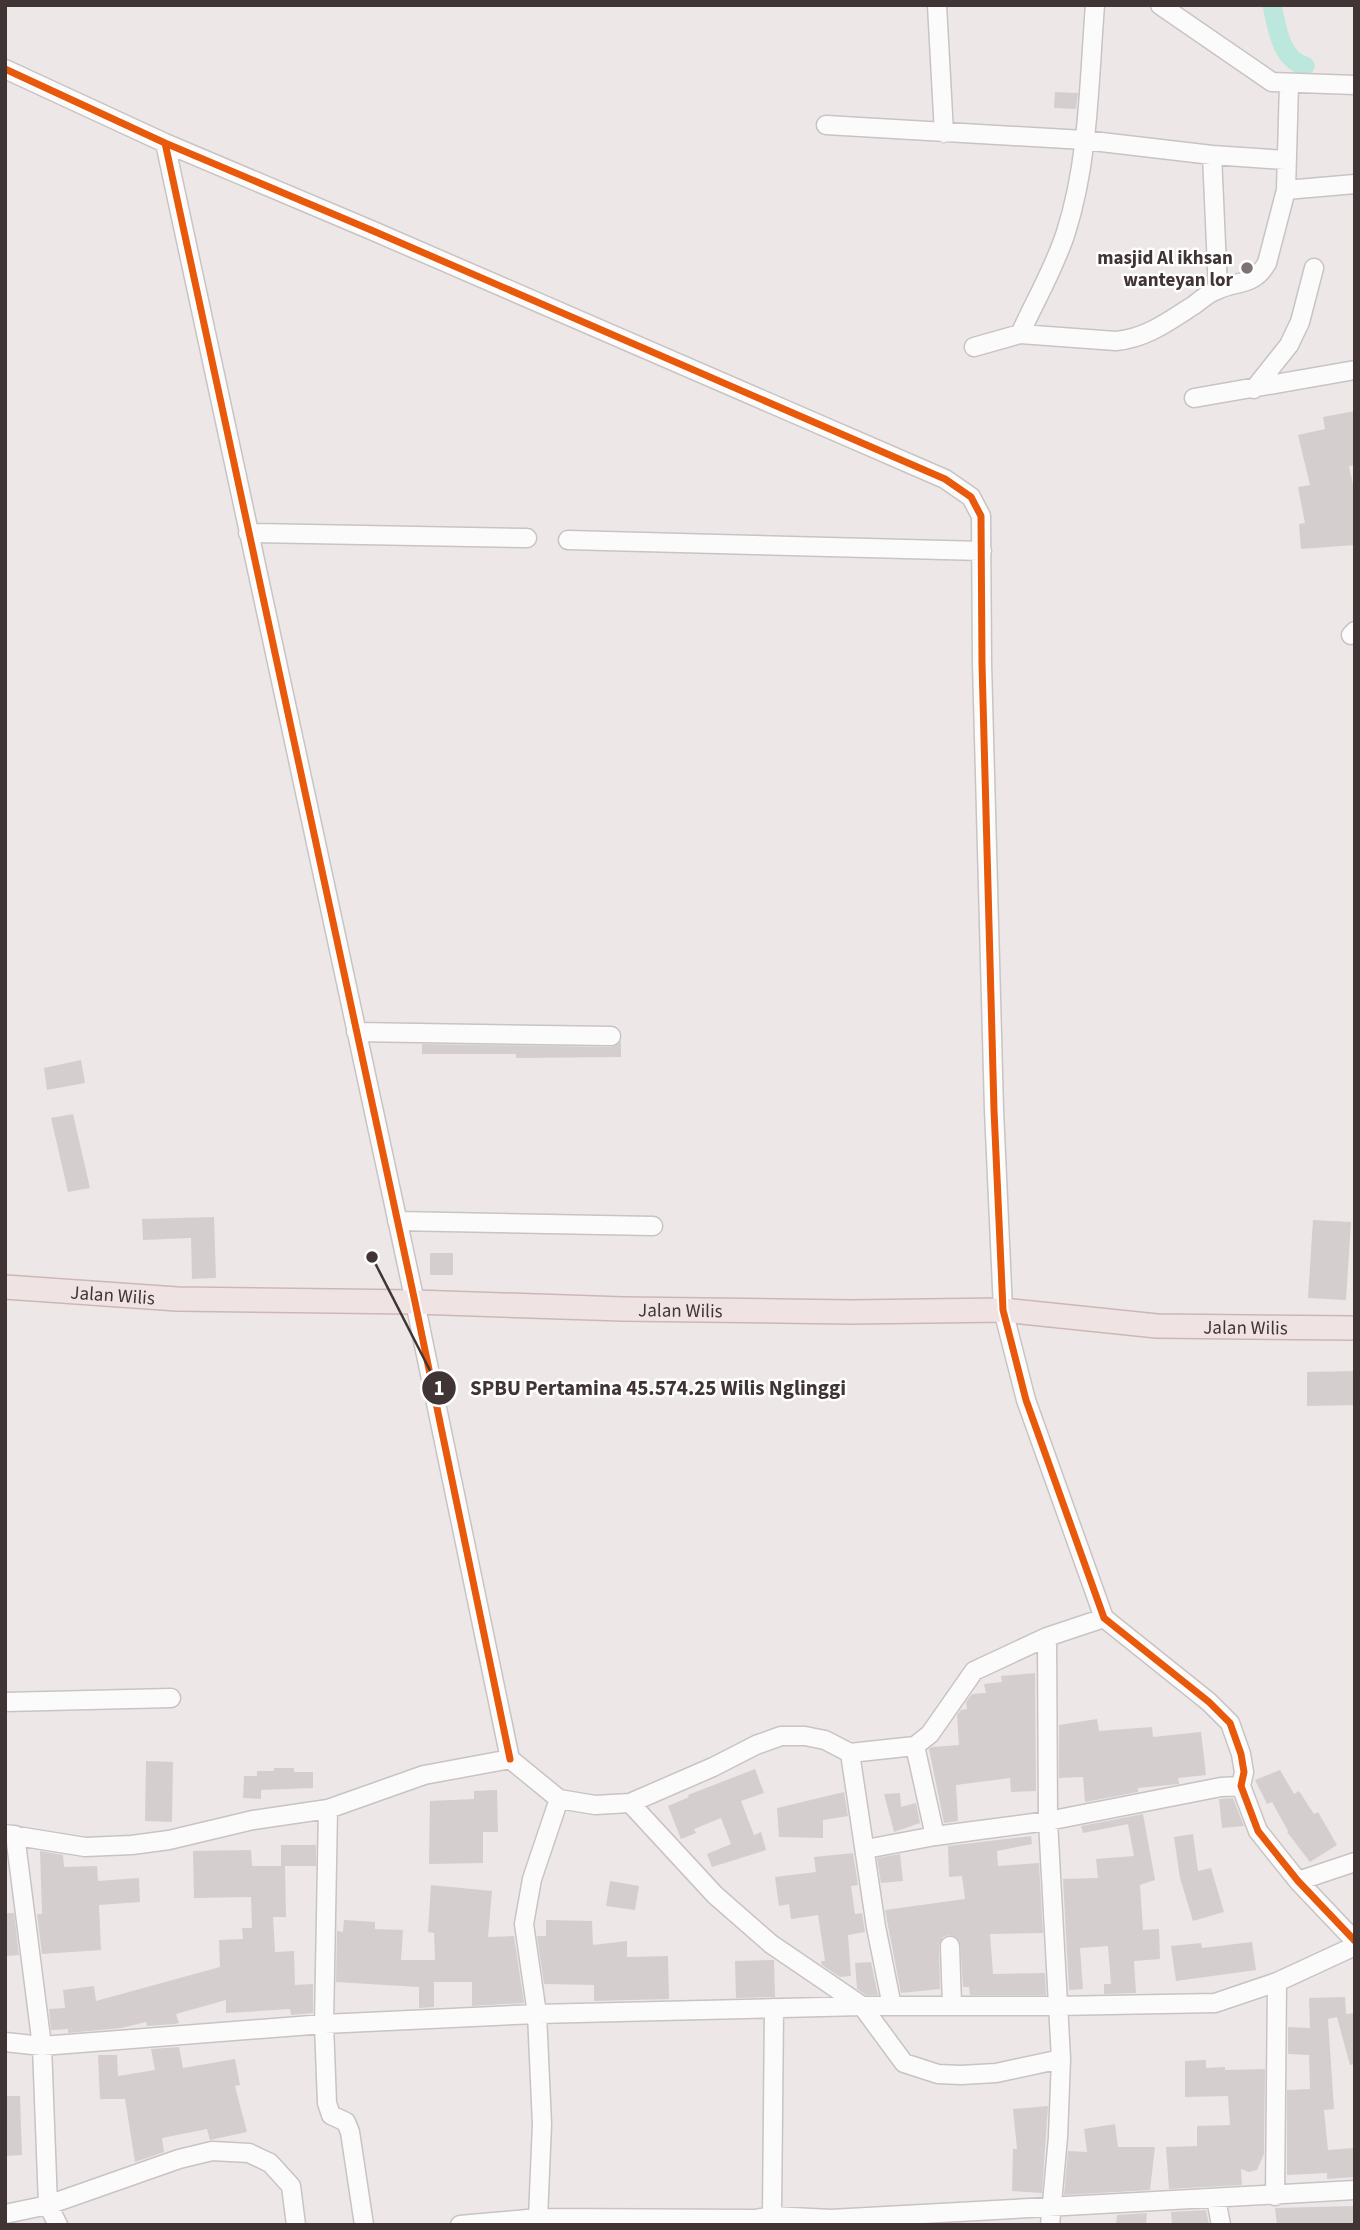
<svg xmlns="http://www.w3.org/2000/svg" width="1360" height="2230" font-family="'Source Sans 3',sans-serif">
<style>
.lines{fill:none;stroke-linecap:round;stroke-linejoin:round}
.canal{stroke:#bbe7dc;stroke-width:19}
.building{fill:#d5cece}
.minor-casing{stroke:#c9c3c3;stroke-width:21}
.major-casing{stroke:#cdb7b6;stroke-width:26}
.minor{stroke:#fcfbfb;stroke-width:18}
.major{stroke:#efe4e3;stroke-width:23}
.cycleway-casing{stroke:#fff;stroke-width:11}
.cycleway{stroke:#e8590c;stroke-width:7}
.poi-dot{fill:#7d7373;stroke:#fff;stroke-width:2.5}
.labels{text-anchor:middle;stroke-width:5;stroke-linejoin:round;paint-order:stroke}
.poi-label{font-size:19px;font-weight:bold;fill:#413435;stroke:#fff;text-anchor:end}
.street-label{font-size:19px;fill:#413435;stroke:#fff}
.leader{fill:none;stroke:#413435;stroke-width:2.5}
.callout-dot{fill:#413435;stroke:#fff;stroke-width:2.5}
.mark-label{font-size:21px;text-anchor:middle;font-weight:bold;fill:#fff}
.callout-label{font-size:21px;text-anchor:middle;font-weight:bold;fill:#413435;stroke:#fff;stroke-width:5;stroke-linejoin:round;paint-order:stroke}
</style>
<rect width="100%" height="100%" fill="#ede7e7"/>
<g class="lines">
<path class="canal" d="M 1272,5 C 1277,27 1280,59 1305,66"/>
</g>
<path class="building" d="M 1055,92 L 1078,93 L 1076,109 L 1054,108 Z
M 1355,411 L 1355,465 L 1349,466 L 1355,494 L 1355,545 L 1301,549 L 1299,524 L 1305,523 L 1298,487 L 1310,485 L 1298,435 L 1325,429 L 1323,417 Z
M 621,1041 L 621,1057 L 516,1058 L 516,1054 L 422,1054 L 422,1044 L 611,1047 Z
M 81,1060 L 85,1083 L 47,1090 L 44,1068 Z
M 73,1114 L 90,1188 L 68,1192 L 51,1118 Z
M 214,1217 L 216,1278 L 192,1279 L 191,1238 L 143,1240 L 142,1219 Z
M 1313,1220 L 1351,1222 L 1346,1300 L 1308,1298 Z
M 430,1253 L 453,1253 L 453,1275 L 430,1275 Z
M 1355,1371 L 1355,1405 L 1307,1406 L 1307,1372 Z
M 1035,1673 L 1036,1791 L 1011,1792 L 1010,1778 L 956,1785 L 958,1821 L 944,1823 L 929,1749 L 932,1747 L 959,1745 L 957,1715 L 961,1710 L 967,1709 L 966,1702 L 972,1694 L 986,1693 L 984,1684 L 1002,1682 L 1001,1676 Z
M 1097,1719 L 1099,1731 L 1152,1727 L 1153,1737 L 1201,1732 L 1206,1775 L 1178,1778 L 1179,1784 L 1138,1788 L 1138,1792 L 1085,1802 L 1083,1777 L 1059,1778 L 1059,1725 Z
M 146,1761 L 173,1762 L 172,1822 L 145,1821 Z
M 274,1768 L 294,1768 L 294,1772 L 313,1772 L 313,1788 L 261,1790 L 261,1799 L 243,1798 L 244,1776 L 257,1776 L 257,1771 L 274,1771 Z
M 755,1769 L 764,1793 L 741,1801 L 754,1835 L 761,1832 L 766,1850 L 712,1867 L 707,1854 L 731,1844 L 721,1818 L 694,1829 L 696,1833 L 681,1839 L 668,1806 L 689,1797 L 688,1795 Z
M 1280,1770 L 1294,1794 L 1299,1791 L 1314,1814 L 1318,1812 L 1337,1845 L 1310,1862 L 1287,1832 L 1288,1831 L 1272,1802 L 1267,1804 L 1255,1780 Z
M 497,1790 L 498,1832 L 483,1832 L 483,1863 L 429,1864 L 430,1801 L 474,1799 L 474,1791 Z
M 844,1792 L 848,1816 L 823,1820 L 823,1838 L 779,1837 L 777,1808 Z
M 900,1793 L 901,1807 L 916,1803 L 920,1823 L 894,1832 L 884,1794 Z
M 1233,1798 L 1244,1826 L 1222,1828 L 1219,1799 Z
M 1143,1814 L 1155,1880 L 1140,1885 L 1143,1930 L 1159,1929 L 1160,1959 L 1134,1961 L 1136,1993 L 1104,1994 L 1104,1984 L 1111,1984 L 1108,1946 L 1080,1948 L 1083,1989 L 1069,1990 L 1063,1879 L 1098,1878 L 1096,1859 L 1134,1856 L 1128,1824 L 1083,1833 L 1081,1826 Z
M 1193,1834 L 1198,1871 L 1211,1868 L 1224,1912 L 1193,1921 L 1180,1878 L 1174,1837 Z
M 1031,1836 L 1032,1844 L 997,1851 L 998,1866 L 1039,1863 L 1043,1933 L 990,1934 L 993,1974 L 1045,1973 L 1046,1995 L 970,1995 L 969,1987 L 963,1987 L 960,1941 L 950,1935 L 943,1937 L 939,1946 L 940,1989 L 901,1993 L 885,1910 L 965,1899 L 962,1876 L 949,1877 L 948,1846 Z
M 281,1845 L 316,1845 L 316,1866 L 281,1866 Z
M 251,1850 L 252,1866 L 285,1866 L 286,1917 L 273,1917 L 275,1952 L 294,1951 L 295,1985 L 313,1984 L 313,2013 L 291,2015 L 290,2009 L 226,2013 L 226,2000 L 176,2014 L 179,2023 L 175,2024 L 147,2026 L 146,2022 L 121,2028 L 68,2033 L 68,2029 L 51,2030 L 49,2009 L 65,2008 L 63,1990 L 94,1986 L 96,2001 L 220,1967 L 219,1940 L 243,1939 L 242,1928 L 252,1928 L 251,1897 L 194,1898 L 193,1851 Z
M 40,1851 L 63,1855 L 64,1867 L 97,1866 L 98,1881 L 139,1878 L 140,1902 L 99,1905 L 101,1950 L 42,1954 L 37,1914 L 42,1914 Z
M 853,1853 L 858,1885 L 851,1886 L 855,1914 L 862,1913 L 865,1932 L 848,1935 L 851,1976 L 840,1977 L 822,1965 L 821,1961 L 825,1961 L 818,1915 L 791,1919 L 789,1904 L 779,1906 L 775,1877 L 816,1872 L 814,1857 Z
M 900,1854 L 903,1881 L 881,1883 L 877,1858 Z
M 610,1881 L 639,1886 L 635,1910 L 606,1906 Z
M 431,1885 L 492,1891 L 488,1937 L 514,1936 L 524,2003 L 472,2006 L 472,1982 L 434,1982 L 434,2007 L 419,2008 L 419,1987 L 336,1982 L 337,1931 L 343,1932 L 344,1920 L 375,1922 L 375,1929 L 403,1930 L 401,1960 L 435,1960 L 434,1933 L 428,1932 Z
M 5,1913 L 14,1913 L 19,1955 L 5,1956 Z
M 546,1920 L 592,1921 L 593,1945 L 627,1941 L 627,1957 L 668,1956 L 669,1999 L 594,2001 L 594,1985 L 544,1984 L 537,1936 L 546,1936 Z
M 1252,1942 L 1256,1970 L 1176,1981 L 1171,1946 L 1201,1943 L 1202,1948 Z
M 774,1960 L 775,1997 L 736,1998 L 735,1961 Z
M 871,1962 L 878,1995 L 866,1995 L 857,1989 L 855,1963 Z
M 1345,1997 L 1346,2014 L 1355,2013 L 1355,2064 L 1350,2065 L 1337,2017 L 1328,2019 L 1334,2109 L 1324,2110 L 1328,2150 L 1355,2148 L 1355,2177 L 1327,2179 L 1327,2173 L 1287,2175 L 1287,2090 L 1310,2089 L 1309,2055 L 1288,2054 L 1288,2027 L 1310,2028 L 1309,1998 Z
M 179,2047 L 183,2068 L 235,2059 L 240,2085 L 235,2086 L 247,2132 L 210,2140 L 207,2129 L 162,2138 L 164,2152 L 135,2162 L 125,2099 L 100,2099 L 98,2055 L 117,2055 L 118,2076 L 155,2070 L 151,2049 Z
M 1206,2060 L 1206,2068 L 1225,2067 L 1225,2070 L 1265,2069 L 1264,2154 L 1257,2170 L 1249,2172 L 1241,2169 L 1242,2185 L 1169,2189 L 1166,2147 L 1197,2146 L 1197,2126 L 1230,2125 L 1228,2096 L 1185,2097 L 1185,2061 Z
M 5,2096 L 20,2096 L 22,2155 L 5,2156 Z
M 1048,2106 L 1042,2193 L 1012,2191 L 1013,2149 L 1017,2149 L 1013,2109 Z
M 1115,2124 L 1118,2147 L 1155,2147 L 1150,2190 L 1064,2195 L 1068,2151 L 1087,2152 L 1084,2129 Z
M 1355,2206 L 1355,2225 L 1277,2225 L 1275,2208 Z
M 1206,2210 L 1209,2225 L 1172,2225 L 1171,2212 Z
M 1147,2213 L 1146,2225 L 1116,2225 L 1117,2215 Z"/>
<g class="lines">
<g class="minor-casing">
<path id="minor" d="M 937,5 L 944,133
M 1160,5 L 1272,82 L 1355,85
M 5,69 L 165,143 L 371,230 L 945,479 L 971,497 L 981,516 L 982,663 L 994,1110 L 1003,1310 L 1026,1400 L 1104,1618 L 1209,1702 L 1230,1723 L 1241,1754 L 1244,1772 L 1241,1786 L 1258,1831 L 1298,1881 L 1355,1941
M 826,125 L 1084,140 L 1212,155 L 1285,160
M 165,143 L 415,1302 L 510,1759
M 1212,155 L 1218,289
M 1286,190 L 1355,184
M 1020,334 L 1116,341 C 1147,338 1169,321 1194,305 C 1201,300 1208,293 1217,290 C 1238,280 1253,287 1267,263 L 1286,190 L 1289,84
M 974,347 L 1020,334 C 1035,301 1055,267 1066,232 C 1089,160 1089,80 1095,5
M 1254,389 L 1289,345 L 1300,322 L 1314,268
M 1194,398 L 1355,370
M 248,533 L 527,538
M 568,540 L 982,551
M 1351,635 L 1355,631
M 356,1032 L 611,1036
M 397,1221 L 653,1226
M 1047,1637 L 1048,1821 L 1061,2059 L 1058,2137 L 1050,2225
M 5,1702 L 171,1698
M 915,1746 L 935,1836
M 850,1753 L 876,1927 L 892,2006
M 630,1803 L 715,1895 L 771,1944 L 862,2006 L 904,2063 L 938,2074 L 961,2075 L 996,2073 L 1061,2059
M 328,1809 L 324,2024 L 327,2103 L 331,2115 L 346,2122 L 350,2132 L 364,2225
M 5,1834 L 85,1847 L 132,1845 L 169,1840 L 253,1820 L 328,1809 L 424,1775 L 510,1759 L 559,1799 L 595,1805 L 630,1803 L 713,1767 L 756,1745 L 781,1736 L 805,1736 L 825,1740 L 850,1753 L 915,1746 L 930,1734 L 974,1671 L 1047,1637 L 1104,1618
M 15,1835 L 42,2046 L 48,2205 L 58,2225
M 866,1849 L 935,1836 L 1048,1821 L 1221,1787 L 1241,1786
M 1298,1881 L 1355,1862
M 950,1946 L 952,2005
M 5,2042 L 42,2046 L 324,2024 L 537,2014 L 862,2006 L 1057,2006 L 1215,2003 L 1277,1982 L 1355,1946
M 1275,2196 L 1277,1982
M 1216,2199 L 1221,2225
M 5,2214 L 48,2205 L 179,2159 L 212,2151 L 249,2153 L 270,2163 L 291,2186 L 296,2225
M 772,2216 L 774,2008
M 538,2218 L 542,2124 L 537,2014 L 524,1924 L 532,1879 L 559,1799
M 460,2225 L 538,2218 L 755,2219 L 772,2216 L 831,2219 L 1355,2190"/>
</g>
<g class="major-casing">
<g id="major">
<path id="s1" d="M 5,1287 L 177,1299 L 415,1302 L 623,1309 L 851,1312 L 1003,1310 L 1157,1326 L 1355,1328"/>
</g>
</g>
<use href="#minor" class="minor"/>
<use href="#major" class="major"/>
<g class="cycleway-casing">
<path id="cycleway" d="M 5,69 L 165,143 L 371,230 L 945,479 L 971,497 L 981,516 L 982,663 L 994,1110 L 1003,1310 L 1026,1400 L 1104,1618 L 1209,1702 L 1230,1723 L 1241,1754 L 1244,1772 L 1241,1786 L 1258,1831 L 1298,1881 L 1355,1941
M 165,143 L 415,1302 L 510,1759"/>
</g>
<use href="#cycleway" class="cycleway"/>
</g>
<circle class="poi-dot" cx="1247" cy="268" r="7"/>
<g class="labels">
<g class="poi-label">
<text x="1233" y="264">masjid Al ikhsan<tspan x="1233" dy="22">wanteyan lor</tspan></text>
</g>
<g class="street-label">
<text dy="7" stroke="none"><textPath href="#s1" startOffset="108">Jalan Wilis</textPath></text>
<text dy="7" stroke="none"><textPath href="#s1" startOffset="676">Jalan Wilis</textPath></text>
<text dy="7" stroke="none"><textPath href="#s1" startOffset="1242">Jalan Wilis</textPath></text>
</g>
</g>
<path class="leader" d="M372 1257L439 1388"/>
<g class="callout-dot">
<circle cx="372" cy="1257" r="7"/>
<circle cx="439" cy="1388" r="18"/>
</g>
<g class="mark-label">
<text x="439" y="1395">1</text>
</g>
<g class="callout-label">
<text x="658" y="1395">SPBU Pertamina 45.574.25 Wilis Nglinggi</text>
</g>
<rect width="1360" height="2230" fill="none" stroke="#413435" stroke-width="14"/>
</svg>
